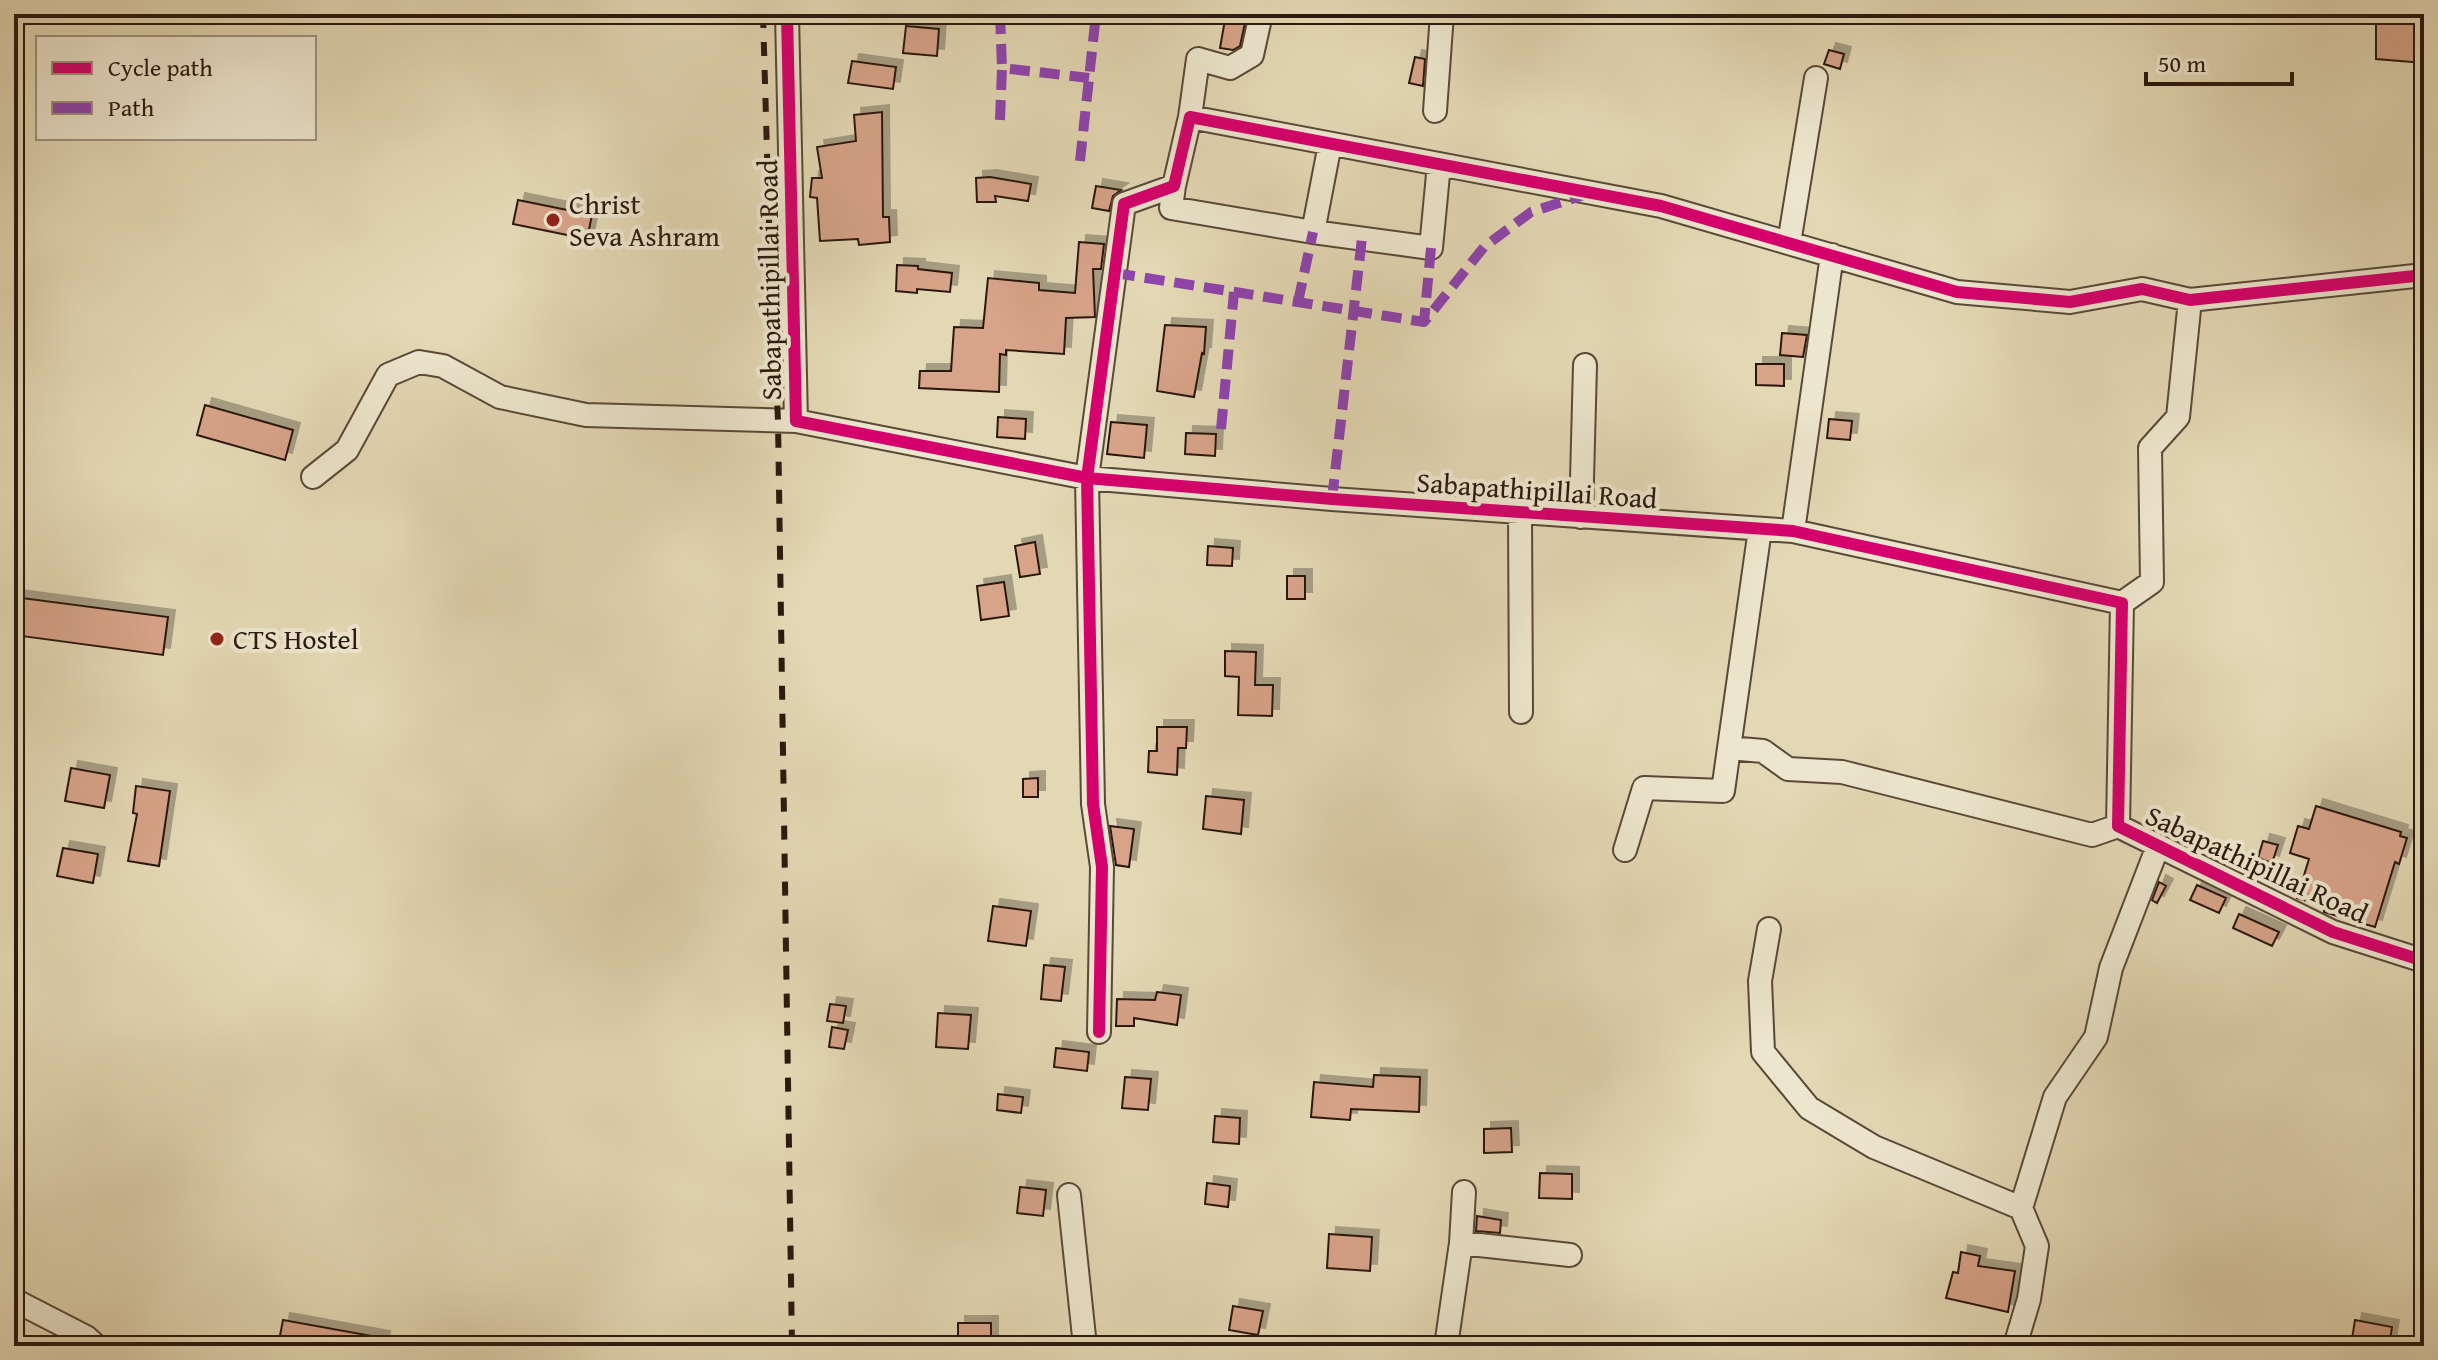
<svg xmlns="http://www.w3.org/2000/svg" width="2438" height="1360" font-family="'Gentium Book Plus',serif">
<style>
.building{fill:#d7a389;stroke:#2b190e;stroke-width:2;filter:url(#shadow)}
.lines{fill:none;stroke-linecap:round;stroke-linejoin:round}
.street-casing{stroke:#594938;stroke-width:26}
.street{stroke:#ede6ce;stroke-width:22}
.rail{stroke:#2b190e;stroke-width:6;stroke-dasharray:14 14;stroke-linecap:butt}
.quiet{stroke:#8e44ad;stroke-width:10;stroke-dasharray:20 10;stroke-linecap:butt}
.cycleway-casing{stroke:#ede6ce;stroke-width:17}
.cycleway{stroke:#d6006c;stroke-width:12}
.poi-dot{fill:#8f2418;stroke:#ede6ce;stroke-width:3}
.labels{text-anchor:middle;stroke-width:8;stroke-linejoin:round;paint-order:stroke}
.poi-label{font-size:28px;fill:#2b190e;stroke:#ede6ce;text-anchor:start}
.street-label{font-size:28px;fill:#2b190e;stroke:#ede6ce}
</style>
<defs>
<filter id="shadow"><feDropShadow dx="7" dy="-7" stdDeviation="0" flood-color="#0004"/></filter>
</defs>
<rect width="100%" height="100%" fill="#e3d8b4"/>
<filter id="stains"><feTurbulence type="fractalNoise" baseFrequency=".0025" numOctaves="4"/><feColorMatrix values="0 0 0 0 .2 0 0 0 0 .09 0 0 0 0 .02 0 0 0 .5 -.17"/></filter>
<radialGradient id="worn" r=".72"><stop offset=".6" stop-color="#630" stop-opacity="0"/><stop offset="1" stop-color="#630" stop-opacity=".3"/></radialGradient>
<path class="building" d="M 1226,14 L 1247,14 L 1240,46 L 1233,50 L 1220,48 Z
M 2376,14 L 2422,14 L 2424,63 L 2376,59 Z
M 906,26 L 939,29 L 937,56 L 903,53 Z
M 1829,50 L 1844,54 L 1840,69 L 1824,64 Z
M 1415,57 L 1425,59 L 1423,86 L 1409,83 Z
M 852,61 L 896,67 L 893,89 L 848,83 Z
M 882,112 L 883,217 L 889,217 L 890,242 L 859,245 L 858,239 L 820,241 L 817,198 L 810,197 L 812,178 L 822,178 L 817,147 L 856,141 L 854,115 Z
M 990,177 L 1031,184 L 1028,201 L 995,196 L 996,202 L 977,202 L 976,178 Z
M 1096,186 L 1121,190 L 1113,196 L 1109,211 L 1092,208 Z
M 518,200 L 592,215 L 587,239 L 513,224 Z
M 1079,242 L 1104,244 L 1101,269 L 1093,269 L 1095,317 L 1066,318 L 1064,354 L 1006,350 L 1006,355 L 1000,354 L 999,392 L 919,388 L 920,371 L 951,371 L 954,327 L 983,328 L 988,278 L 1039,283 L 1039,290 L 1075,293 Z
M 897,265 L 918,266 L 918,269 L 952,273 L 950,292 L 917,289 L 917,293 L 896,291 Z
M 1165,325 L 1206,327 L 1204,354 L 1202,353 L 1194,397 L 1157,391 Z
M 1782,333 L 1807,335 L 1803,357 L 1780,355 Z
M 1756,364 L 1784,364 L 1784,386 L 1756,385 Z
M 205,405 L 293,430 L 285,460 L 197,435 Z
M 998,417 L 1026,419 L 1025,439 L 997,437 Z
M 1829,419 L 1852,421 L 1850,440 L 1827,438 Z
M 1111,422 L 1147,425 L 1144,458 L 1107,454 Z
M 1186,433 L 1216,434 L 1215,456 L 1185,454 Z
M 1035,542 L 1040,574 L 1020,577 L 1015,546 Z
M 1208,546 L 1233,548 L 1232,566 L 1207,565 Z
M 1287,576 L 1305,576 L 1305,599 L 1287,599 Z
M 1004,582 L 1009,616 L 981,620 L 977,586 Z
M 14,597 L 168,617 L 163,655 L 14,635 Z
M 1225,651 L 1256,652 L 1255,685 L 1273,685 L 1272,716 L 1238,715 L 1239,677 L 1225,676 Z
M 1157,727 L 1187,727 L 1186,748 L 1178,748 L 1177,775 L 1148,772 L 1149,751 L 1157,751 Z
M 71,768 L 110,775 L 104,808 L 65,801 Z
M 1038,778 L 1038,797 L 1023,797 L 1023,779 Z
M 136,786 L 170,791 L 159,866 L 128,861 L 137,814 L 133,813 Z
M 1206,796 L 1244,800 L 1241,834 L 1203,829 Z
M 2316,806 L 2401,832 L 2400,836 L 2407,838 L 2399,864 L 2395,862 L 2375,927 L 2324,912 L 2325,906 L 2297,898 L 2309,859 L 2290,853 L 2298,826 L 2309,829 Z
M 1110,826 L 1134,829 L 1129,867 L 1116,865 Z
M 2263,841 L 2278,845 L 2272,863 L 2258,858 Z
M 63,848 L 98,854 L 93,883 L 57,876 Z
M 2159,882 L 2166,886 L 2157,903 L 2152,900 Z
M 2197,885 L 2226,898 L 2219,913 L 2190,900 Z
M 993,906 L 1031,911 L 1026,946 L 988,941 Z
M 2239,914 L 2279,932 L 2272,946 L 2233,928 Z
M 1044,965 L 1065,967 L 1061,1001 L 1041,999 Z
M 1157,992 L 1181,995 L 1177,1025 L 1134,1018 L 1134,1026 L 1116,1026 L 1117,999 L 1155,1000 Z
M 830,1004 L 846,1006 L 843,1023 L 827,1021 Z
M 938,1013 L 971,1015 L 968,1049 L 936,1047 Z
M 832,1027 L 848,1030 L 844,1049 L 829,1047 Z
M 1056,1048 L 1089,1052 L 1087,1071 L 1054,1067 Z
M 1374,1075 L 1420,1077 L 1419,1112 L 1351,1109 L 1350,1120 L 1311,1117 L 1314,1082 L 1373,1087 Z
M 1125,1077 L 1151,1079 L 1148,1110 L 1122,1108 Z
M 998,1094 L 1023,1097 L 1021,1113 L 997,1110 Z
M 1215,1116 L 1240,1118 L 1239,1144 L 1213,1142 Z
M 1511,1128 L 1512,1152 L 1484,1153 L 1484,1129 Z
M 1540,1173 L 1572,1174 L 1572,1199 L 1539,1198 Z
M 1207,1183 L 1230,1186 L 1228,1207 L 1205,1204 Z
M 1020,1187 L 1046,1190 L 1043,1216 L 1017,1213 Z
M 1477,1216 L 1501,1220 L 1500,1233 L 1476,1231 Z
M 1329,1234 L 1372,1237 L 1370,1271 L 1327,1268 Z
M 1961,1252 L 1980,1256 L 1978,1266 L 2015,1271 L 2008,1312 L 1946,1298 L 1953,1272 L 1958,1273 Z
M 1233,1306 L 1263,1311 L 1258,1335 L 1229,1330 Z
M 283,1320 L 383,1338 L 382,1346 L 278,1346 Z
M 2355,1320 L 2392,1327 L 2389,1346 L 2351,1346 Z
M 958,1323 L 991,1323 L 991,1342 L 958,1342 Z"/>
<g class="lines">
<g class="street-casing">
<path id="street" d="M 787,14 L 796,421 L 1087,478 L 1332,499 L 1793,531 L 2122,603 L 2118,826 L 2333,932 L 2424,961
M 1435,111 L 1442,14
M 1190,117 L 1198,59 L 1230,68 L 1252,55 L 1261,14
M 1174,186 L 1171,208 L 1313,232 L 1330,144
M 1313,232 L 1431,248 L 1439,164
M 1789,243 L 1816,78
M 313,477 L 347,450 L 388,375 L 419,362 L 443,366 L 500,397 L 586,415 L 796,421
M 1520,513 L 1521,712
M 1581,517 L 1585,365
M 1760,529 L 1729,748 L 1763,751 L 1788,769 L 1842,772 L 2092,835 L 2118,826
M 1793,531 L 1832,255
M 2122,603 L 2152,582 L 2150,448 L 2178,417 L 2190,300
M 1625,850 L 1644,788 L 1723,791 L 1729,748
M 1769,929 L 1760,981 L 1763,1052 L 1809,1108 L 1874,1147 L 2021,1208 L 2055,1097 L 2096,1037 L 2111,968 L 2158,846
M 1099,1032 L 1102,867 L 1093,804 L 1087,478 L 1124,204 L 1174,186 L 1190,117 L 1661,206 L 1957,292 L 2070,302 L 2142,289 L 2190,300 L 2424,275
M 1069,1195 L 1085,1346
M 1461,1243 L 1464,1192
M 14,1300 L 86,1337 L 96,1346
M 1446,1346 L 1461,1243 L 1570,1255
M 2015,1346 L 2029,1299 L 2037,1246 L 2021,1208"/>
</g>
<use href="#street" class="street"/>
<path class="rail" d="M 763,14 L 769,222 L 778,421 L 792,1346"/>
<path class="quiet" d="M 1000,14 L 1002,68
M 1000,120 L 1002,68 L 1089,78
M 1080,161 L 1096,14
M 1431,248 L 1424,322 L 1484,247 L 1531,212 L 1584,195
M 1115,273 L 1424,322
M 1298,302 L 1313,232
M 1221,429 L 1234,292
M 1332,499 L 1362,238"/>
<g class="cycleway-casing">
<path id="cycleway" d="M 787,14 L 796,421 L 1087,478 L 1332,499 L 1793,531 L 2122,603 L 2118,826 L 2333,932 L 2424,961
M 1099,1032 L 1102,867 L 1093,804 L 1087,478 L 1124,204 L 1174,186 L 1190,117 L 1661,206 L 1957,292 L 2070,302 L 2142,289 L 2190,300 L 2424,275"/>
</g>
<use href="#cycleway" class="cycleway"/>
</g>
<g class="poi-dot">
<circle cx="553" cy="220" r="8"/>
<circle cx="217" cy="639" r="8"/>
</g>
<g class="labels">
<g class="poi-label">
<text x="569" y="214">Christ<tspan x="569" dy="32">Seva Ashram</tspan></text>
<text x="233" y="649">CTS Hostel</text>
</g>
<g class="street-label">
<text transform="translate(769 280) rotate(-91)" y="10">Sabapathipillai Road</text>
<text transform="translate(1537 490) rotate(4)" y="10">Sabapathipillai Road</text>
<text transform="translate(2257 864) rotate(25)" y="10">Sabapathipillai Road</text>
</g>
</g>
<rect width="2438" height="1360" fill="none" stroke="#e3d8b4" stroke-width="48"/>
<rect x="16" y="16" width="2406" height="1328" fill="none" stroke="#2b190e" stroke-width="4"/>
<rect x="24" y="24" width="2390" height="1312" fill="none" stroke="#2b190e" stroke-width="2"/>
<rect x="36" y="36" width="280" height="104" fill="#ede6ce" stroke="#9f9481" stroke-width="2"/>
<rect x="52" y="62" width="40" height="12" fill="#d6006c" stroke="#9f9481" stroke-width="2"/>
<text x="108" y="76" font-size="24" fill="#2b190e">Cycle path</text>
<rect x="52" y="102" width="40" height="12" fill="#8e44ad" stroke="#9f9481" stroke-width="2"/>
<text x="108" y="116" font-size="24" fill="#2b190e">Path</text>
<path d="M2146 72v12h146v-12" fill="none" stroke="#2b190e" stroke-width="4"/>
<text x="2158" y="72" font-size="24" fill="#2b190e" stroke="#ede6ce" stroke-width="6" paint-order="stroke">50 m</text>
<rect width="100%" height="100%" filter="url(#stains)"/>
<rect width="100%" height="100%" fill="url(#worn)"/>
</svg>
